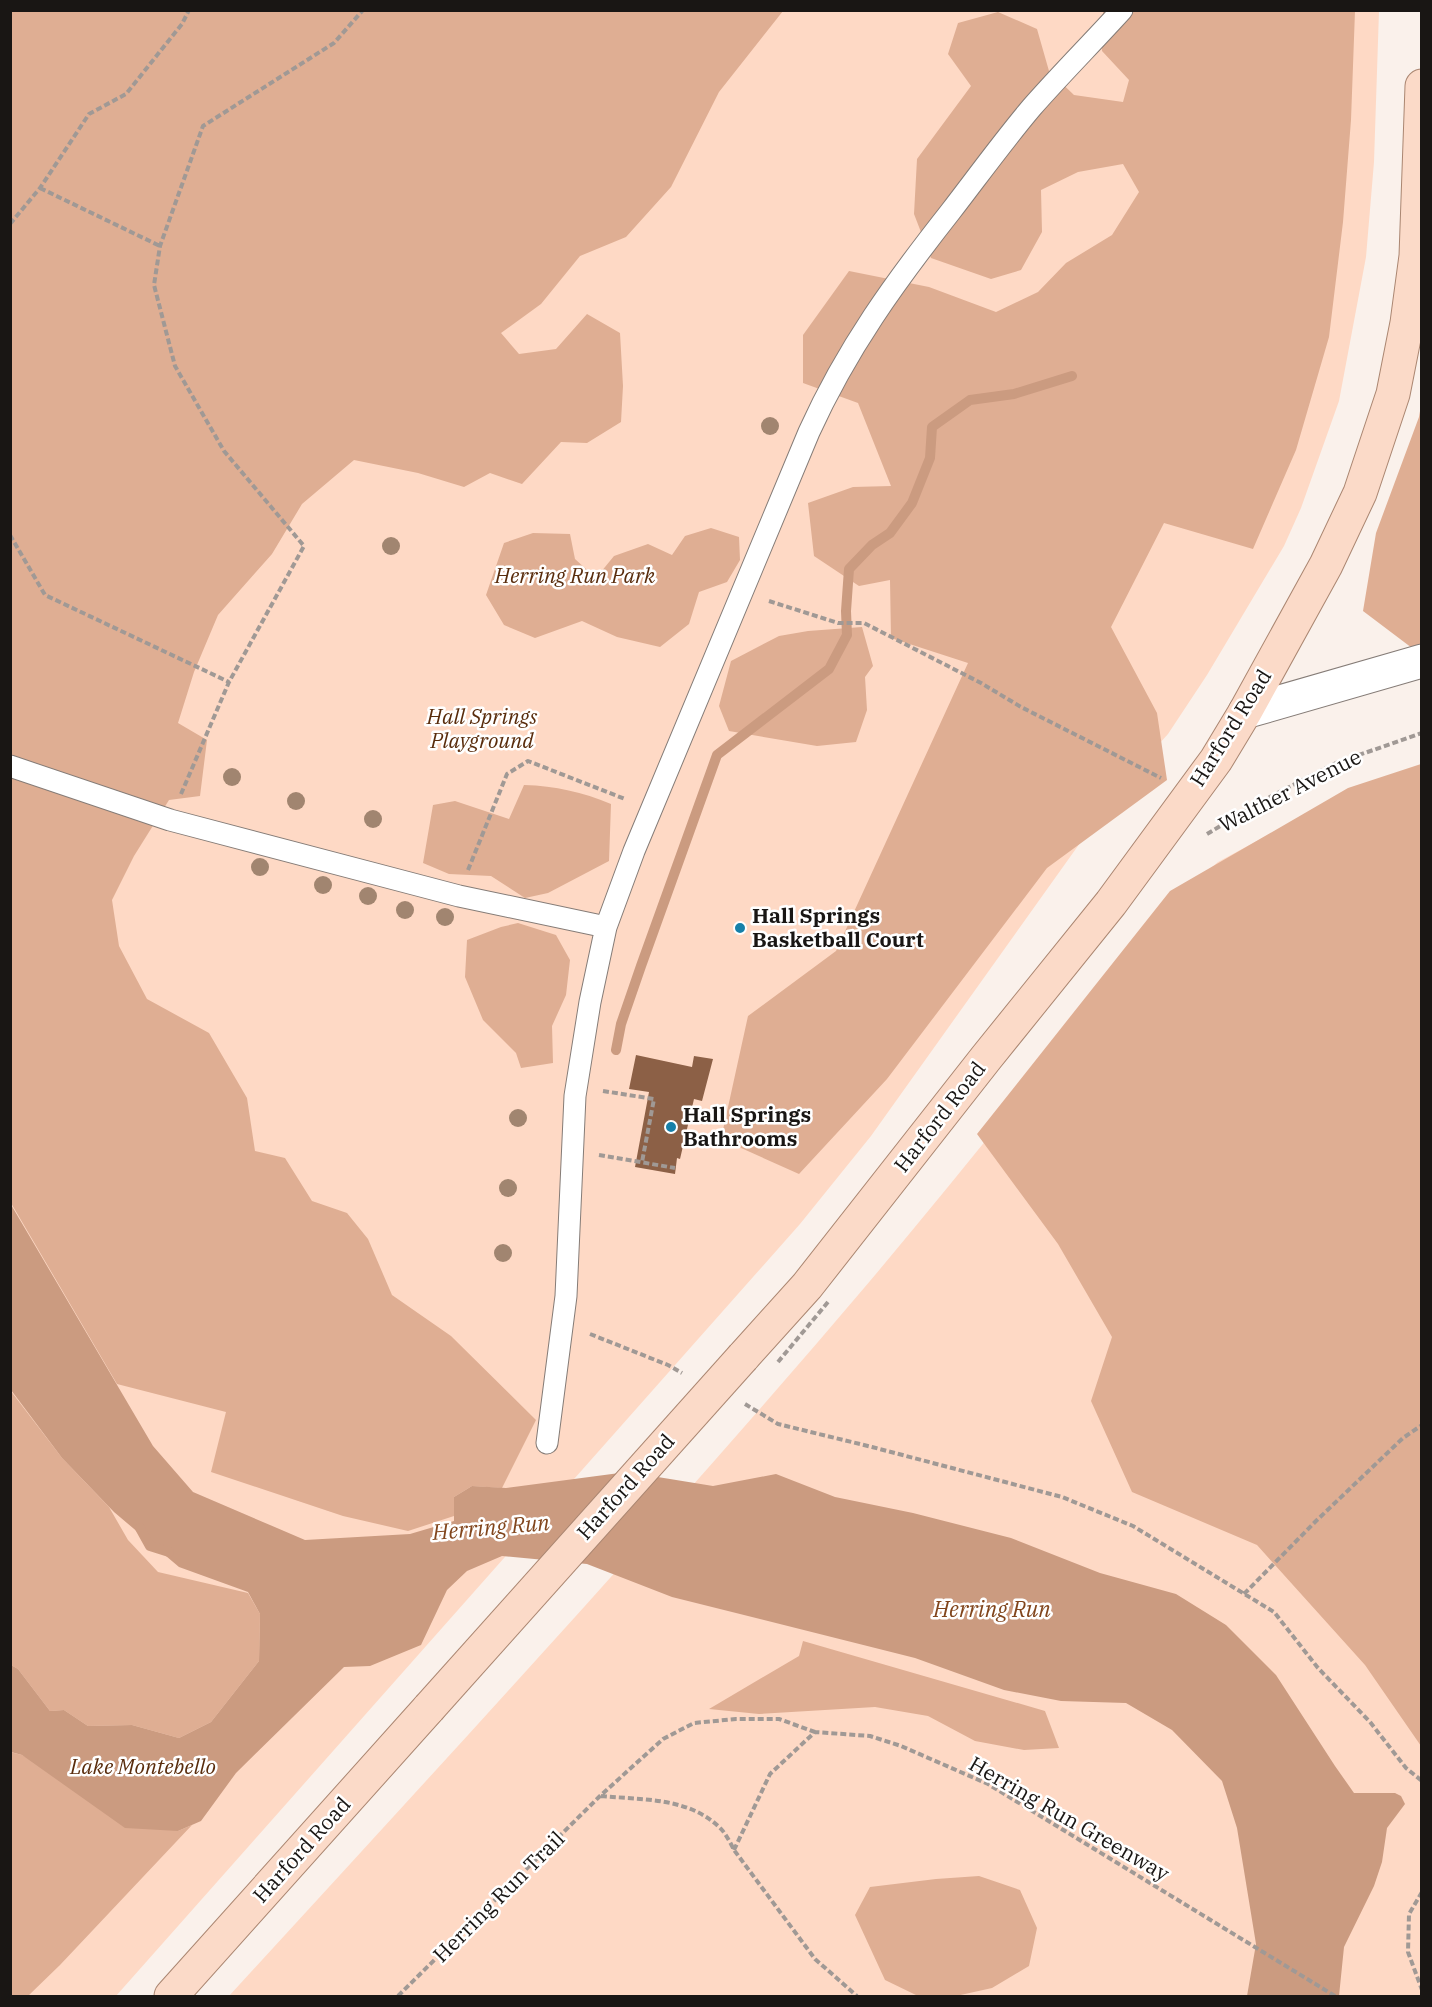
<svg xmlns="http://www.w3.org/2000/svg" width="1432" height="2007" font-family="'IBM Plex Serif',serif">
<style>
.green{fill:#fed9c5}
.forest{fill:#dfae93}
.water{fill:#cb9b80}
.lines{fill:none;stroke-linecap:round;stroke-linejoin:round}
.stream{stroke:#cb9b80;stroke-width:10}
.building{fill:#8c6046}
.lane-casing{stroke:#857c77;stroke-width:23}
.secondary-casing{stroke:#857c77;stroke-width:35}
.primary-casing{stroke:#aa8671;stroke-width:35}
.path{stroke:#a09995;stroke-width:4;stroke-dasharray:6 3;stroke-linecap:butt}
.lane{stroke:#fff;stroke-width:21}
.secondary{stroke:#fff;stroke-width:33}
.primary{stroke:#fbdac8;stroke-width:33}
.primary-bridge-casing{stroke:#aa8671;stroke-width:35;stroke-linecap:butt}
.path-bridge{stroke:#a09995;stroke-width:4;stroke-dasharray:6 3;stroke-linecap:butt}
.primary-bridge{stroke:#fbdac8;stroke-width:33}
.tree{fill:#a18570}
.poi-dot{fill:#1680a9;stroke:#fff;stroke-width:2}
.labels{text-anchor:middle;stroke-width:5;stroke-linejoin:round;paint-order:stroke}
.park-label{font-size:21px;font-style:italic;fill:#592c0c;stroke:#fff}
.street-label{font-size:21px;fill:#191614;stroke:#fff}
.poi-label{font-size:21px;font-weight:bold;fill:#191614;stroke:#fff;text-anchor:start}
.water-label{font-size:22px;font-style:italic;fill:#81451c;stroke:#fff}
</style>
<rect width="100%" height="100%" fill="#faf1eb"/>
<path class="green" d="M 11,11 L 1379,11 L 1374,162 L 1366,257 L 1339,401 L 1301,508 L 1284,546 L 1207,675 L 1168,734 L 1120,787 L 871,1136 L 800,1224 L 116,1996 L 11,1996 Z
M 1421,777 L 1421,1996 L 229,1996 C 445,1760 663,1525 870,1281 C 977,1154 1079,1024 1182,893 L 1218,862 L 1290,823 Z"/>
<path class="forest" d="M 1132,10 L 1355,11 L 1351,120 L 1343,222 L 1329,337 L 1296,450 L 1253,549 L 1164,523 L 1111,627 L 1157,713 L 1167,780 L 1047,868 L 887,1079 L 799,1174 L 721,1139 L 748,1016 L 836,951 L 968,663 L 891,638 L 890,580 L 859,586 L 814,556 L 808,503 L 853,487 L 891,486 L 858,403 L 803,383 L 803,335 L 849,271 L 929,287 L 996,312 L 1038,292 L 1066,263 L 1112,235 L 1139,192 L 1123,164 L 1078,172 L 1041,190 L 1042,232 L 1021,270 L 991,279 L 931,258 L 914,214 L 917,159 L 971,86 L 948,54 L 958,23 L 998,12 L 1037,29 L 1049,71 L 1074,95 L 1123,102 L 1129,80 L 1102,51 L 1103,12 Z
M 10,11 L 783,11 L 719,92 L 671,187 L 626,237 L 580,256 L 541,304 L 501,333 L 519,354 L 556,349 L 587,314 L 620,333 L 623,386 L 621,422 L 587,443 L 561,442 L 522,484 L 490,473 L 464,487 L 418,473 L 354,460 L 302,504 L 272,554 L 218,615 L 194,672 L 178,723 L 207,740 L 200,796 L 169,800 L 134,856 L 112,900 L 119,946 L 147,999 L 209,1033 L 247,1098 L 255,1151 L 285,1158 L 312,1201 L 347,1213 L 368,1239 L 392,1295 L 451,1336 L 536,1420 L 502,1488 L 472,1486 L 454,1497 L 454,1516 L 408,1531 L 343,1516 L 211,1472 L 226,1412 L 117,1384 L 11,1203 Z
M 1421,405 L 1421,645 L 1412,648 L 1363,611 L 1376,533 L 1419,417 Z
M 711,528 L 739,537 L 740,560 L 727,582 L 699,592 L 689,624 L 660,647 L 617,637 L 582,621 L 535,638 L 504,625 L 486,595 L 504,543 L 533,533 L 570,534 L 575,559 L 596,578 L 614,556 L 648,544 L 672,555 L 685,536 Z
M 862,627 L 873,666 L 865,677 L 867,710 L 856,742 L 817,746 L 729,731 L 719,706 L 731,661 L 779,636 L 808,631 Z
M 1421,764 L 1422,764 L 1421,1746 L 1365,1665 L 1257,1545 L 1132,1492 L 1091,1401 L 1112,1337 L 1058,1244 L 977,1134 L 1170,891 L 1348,788 Z
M 524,785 C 556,786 582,792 611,804 L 609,861 L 548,893 L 525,898 L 491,876 L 449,874 L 423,863 L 433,805 L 455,801 L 509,819 Z
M 518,923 L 556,935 L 570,960 L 566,995 L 552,1026 L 553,1063 L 521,1068 L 516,1053 L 483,1020 L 465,977 L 467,940 L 501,927 Z
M 10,1390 L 62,1458 L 109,1507 L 128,1540 L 158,1572 L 248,1593 L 260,1614 L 259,1661 L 211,1722 L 179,1738 L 132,1725 L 88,1726 L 64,1710 L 50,1711 L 18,1669 L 11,1665 Z
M 803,1641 L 1045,1711 L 1059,1748 L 1024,1750 L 975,1741 L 928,1716 L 875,1707 L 759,1714 L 709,1709 L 799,1656 Z
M 10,1752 L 22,1755 L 178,1831 L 192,1825 L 60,1965 L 28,1996 L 11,1996 Z
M 979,1876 L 1020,1890 L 1037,1928 L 1029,1966 L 992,1988 L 956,1996 L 918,1996 L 885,1980 L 855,1915 L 870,1887 L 936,1879 Z"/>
<path class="water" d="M 10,1203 L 153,1446 L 193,1492 L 305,1540 L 410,1534 L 454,1521 L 454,1497 L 472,1486 L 506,1488 L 627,1472 L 713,1486 L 776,1474 L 835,1497 L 913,1513 L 1011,1538 L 1100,1573 L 1176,1594 L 1226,1625 L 1276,1675 L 1335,1766 L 1354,1793 L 1395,1793 L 1401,1796 L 1405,1804 L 1387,1828 L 1382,1862 L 1374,1886 L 1344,1947 L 1339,1996 L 1247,1996 L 1256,1944 L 1237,1828 L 1222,1781 L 1172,1730 L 1126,1703 L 1061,1701 L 1004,1690 L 915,1658 L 672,1597 L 587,1564 L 502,1556 L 467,1571 L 447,1590 L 421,1645 L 370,1666 L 344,1667 L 236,1773 L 201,1821 L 178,1831 L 125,1828 L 22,1755 L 11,1752 L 11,1665 L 18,1669 L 50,1711 L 64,1710 L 88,1726 L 132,1725 L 179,1738 L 211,1722 L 259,1661 L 260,1614 L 248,1592 L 179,1567 L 114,1512 L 62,1458 L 11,1390 Z"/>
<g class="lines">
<path class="stream" d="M 616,1050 L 621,1024 L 641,966 L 717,755 L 829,669 L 847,635 L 846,611 L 849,569 L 872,545 L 890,533 L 912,503 L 930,458 L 932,427 L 970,400 L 1014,394 L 1072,376
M 140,1528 L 150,1546 L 169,1552"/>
</g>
<path class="building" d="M 636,1055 L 692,1067 L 694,1056 L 713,1059 L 702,1101 L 694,1099 L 680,1159 L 677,1158 L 675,1174 L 635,1167 L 649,1092 L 629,1089 Z"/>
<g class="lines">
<g class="lane-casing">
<path id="lane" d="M 10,766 L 170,820 L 459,896 L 606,927
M 547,1443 L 566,1296 L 575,1096 L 590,1002 L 606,927 L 634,851 L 809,432 C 847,348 895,282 951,211 C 978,176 1004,140 1032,107 C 1061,74 1092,43 1122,10"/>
</g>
<g class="secondary-casing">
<path id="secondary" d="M 1245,712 L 1422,661"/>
</g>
<g class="primary-casing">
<path id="primary" d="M 743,1357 L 807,1286 L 986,1058 L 1111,903 L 1216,760 L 1245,712 L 1326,565 L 1360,493 L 1393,394 L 1407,323 L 1416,256 L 1422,86
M 171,1996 L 429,1708"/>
</g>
<path class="path" d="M 40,188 L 160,246
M 10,224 L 40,188 L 89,114 L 126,94 L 182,24 L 189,10
M 10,535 L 45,595 L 229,682
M 769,601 L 838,623 L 864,623 L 981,683 L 1021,707 L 1161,778
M 181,794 L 229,682 L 304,546 L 224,451 L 175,366 L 154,285 L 160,246 L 203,126 L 334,43 L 363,10
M 1207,834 L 1262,801 L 1336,763 L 1422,733
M 468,870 L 507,774 L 528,761 L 625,799
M 603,1091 L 654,1099 L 642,1162
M 599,1155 L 675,1168
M 590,1334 L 668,1365 L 682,1373
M 745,1404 L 778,1424 L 872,1447 L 1062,1497 L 1133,1526 L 1274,1612 L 1318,1668 L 1370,1722 L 1406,1768 L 1422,1781
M 1244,1594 L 1316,1521 L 1403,1438 L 1422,1425
M 601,1796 C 643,1800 691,1797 722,1830 C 727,1836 731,1844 734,1850 L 815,1959 L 857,1996
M 734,1850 L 770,1774 L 815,1732 L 870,1736 L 901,1746 L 988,1784 L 1335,1996
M 1422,1892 L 1409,1914 L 1408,1952 L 1422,1990
M 398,1996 L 600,1796 L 663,1739 L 694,1723 L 736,1719 L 779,1719 L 815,1732"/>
<use href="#lane" class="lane"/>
<use href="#secondary" class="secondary"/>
<use href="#primary" class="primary"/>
<g class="primary-bridge-casing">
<path id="primary-bridge" d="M 429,1708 L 743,1357"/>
</g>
<path class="path-bridge" d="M 778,1362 L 828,1302"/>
<use href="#primary-bridge" class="primary-bridge"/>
</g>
<g class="tree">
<circle cx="770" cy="426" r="9"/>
<circle cx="391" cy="546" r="9"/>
<circle cx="232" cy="777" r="9"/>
<circle cx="296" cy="801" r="9"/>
<circle cx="373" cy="819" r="9"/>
<circle cx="260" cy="867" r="9"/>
<circle cx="323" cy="885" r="9"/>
<circle cx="368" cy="896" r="9"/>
<circle cx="405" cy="910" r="9"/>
<circle cx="445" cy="917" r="9"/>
<circle cx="518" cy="1118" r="9"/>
<circle cx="508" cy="1188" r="9"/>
<circle cx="503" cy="1253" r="9"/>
</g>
<g class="poi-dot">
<circle cx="740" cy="928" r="6"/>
<circle cx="671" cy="1127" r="6"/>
</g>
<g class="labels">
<g class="park-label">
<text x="575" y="583">Herring Run Park</text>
<text x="482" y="724">Hall Springs<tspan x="482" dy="24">Playground</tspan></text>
<text x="143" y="1774">Lake Montebello</text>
</g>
<g class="street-label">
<text transform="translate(1231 728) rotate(-58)" y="7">Harford Road</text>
<text transform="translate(1290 791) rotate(-27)" y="7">Walther Avenue</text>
<text transform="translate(940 1117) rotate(-52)" y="7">Harford Road</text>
<text transform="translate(626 1487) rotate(-48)" y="7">Harford Road</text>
<text transform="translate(1069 1819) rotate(30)" y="7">Herring Run Greenway</text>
<text transform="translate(302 1850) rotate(-48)" y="7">Harford Road</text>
<text transform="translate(499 1897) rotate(-45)" y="7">Herring Run Trail</text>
</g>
<g class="poi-label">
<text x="752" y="923">Hall Springs<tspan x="752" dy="24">Basketball Court</tspan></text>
<text x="683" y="1122">Hall Springs<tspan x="683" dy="24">Bathrooms</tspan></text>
</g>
<g class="water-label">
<text transform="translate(491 1527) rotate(-5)" y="8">Herring Run</text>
<text x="992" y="1617">Herring Run</text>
</g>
</g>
<rect width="1432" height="2007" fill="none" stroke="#191614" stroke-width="24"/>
</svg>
